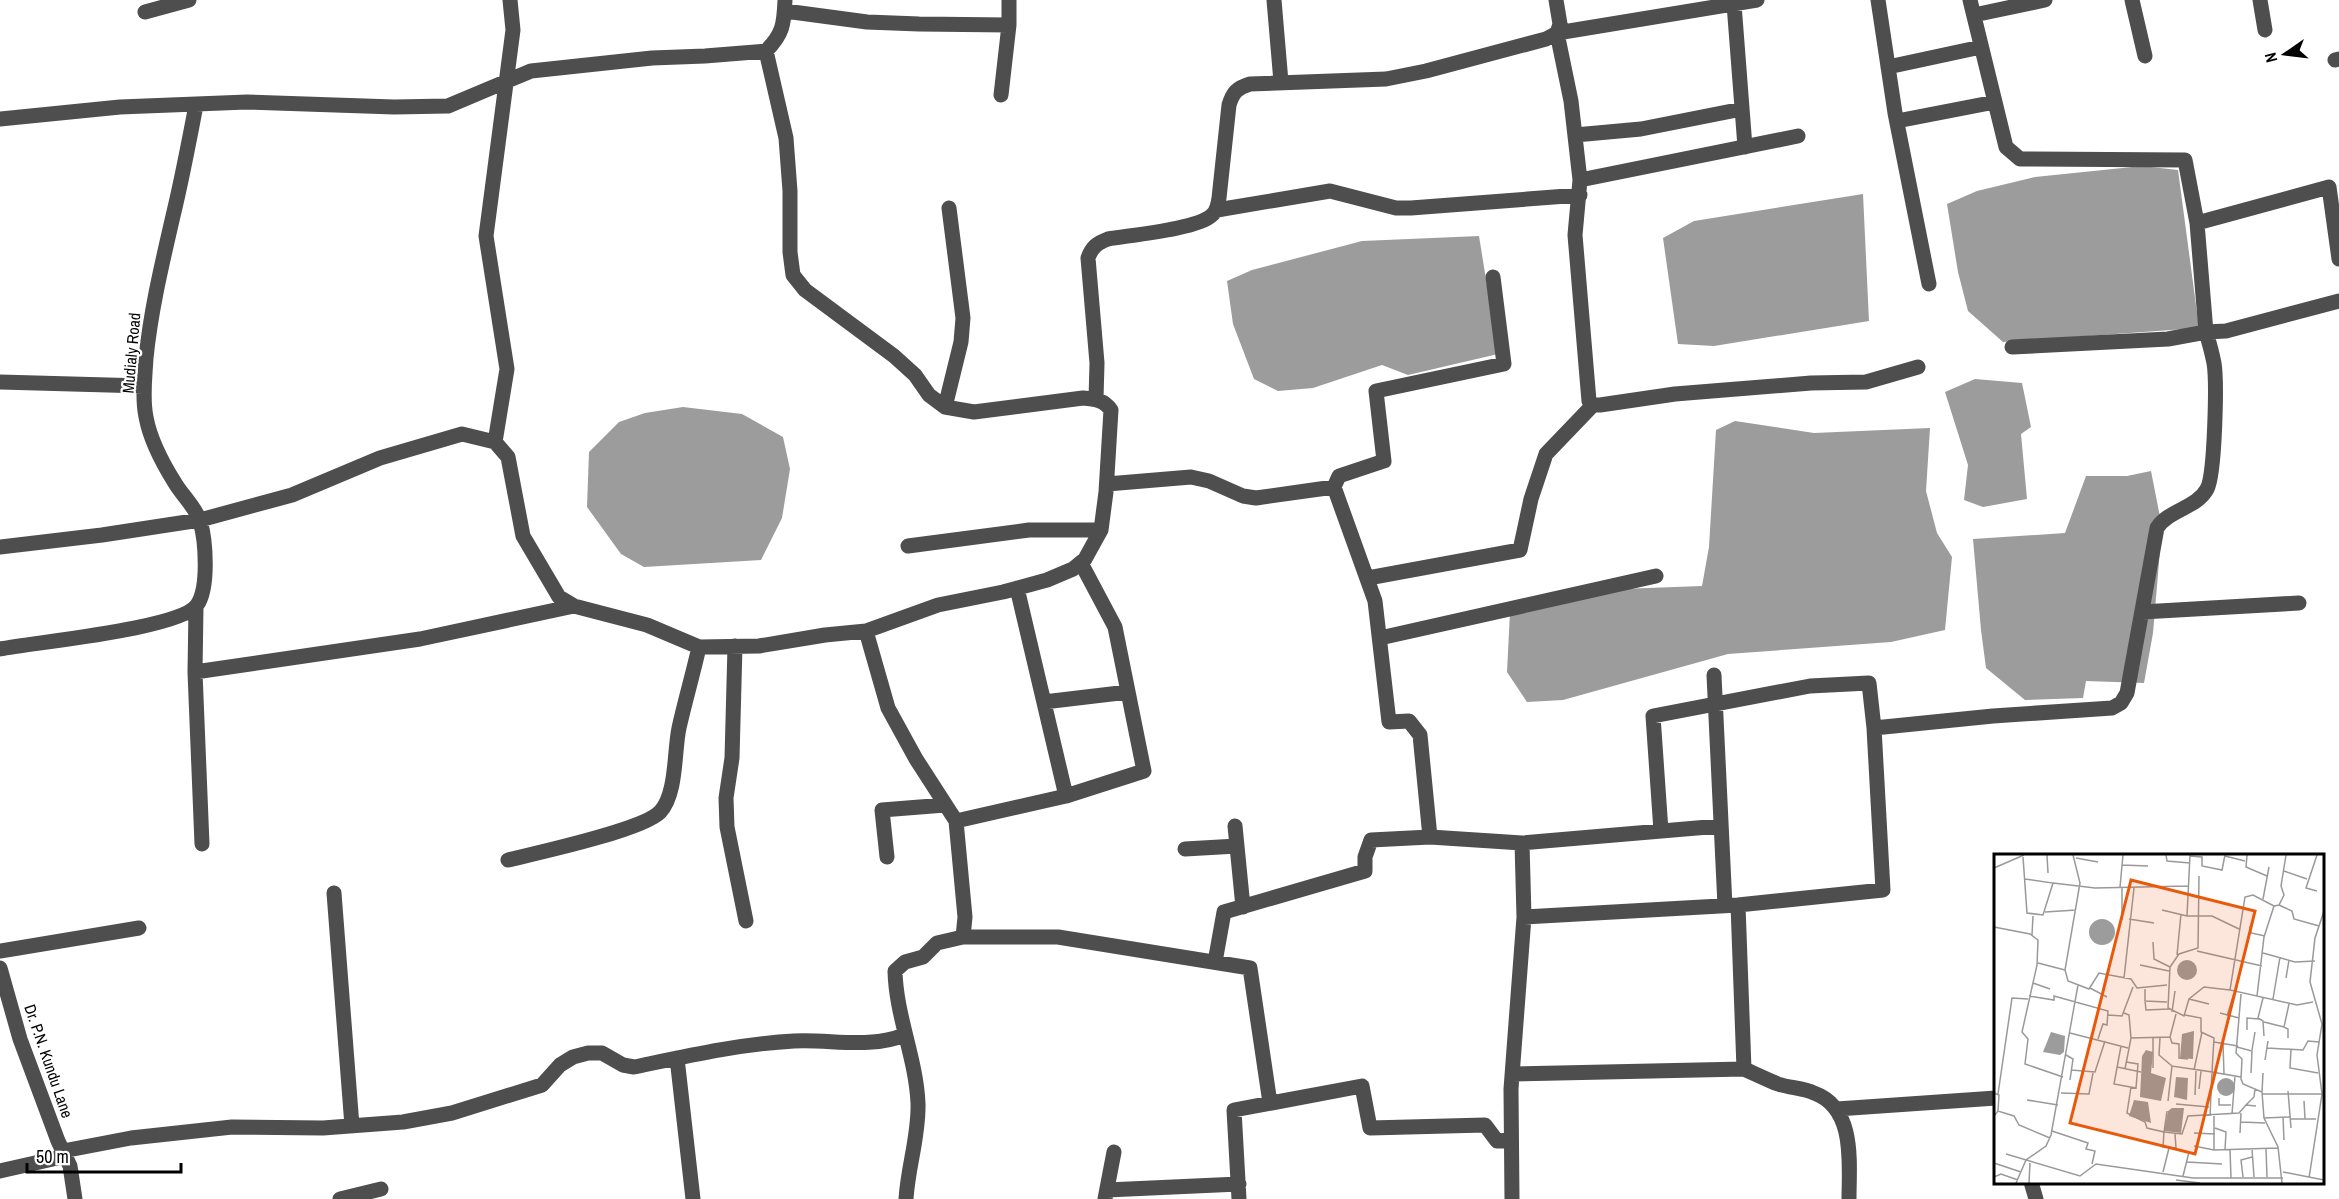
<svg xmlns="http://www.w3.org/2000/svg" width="2339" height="1199" font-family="'Archivo Narrow',sans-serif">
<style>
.water{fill:#9c9c9c}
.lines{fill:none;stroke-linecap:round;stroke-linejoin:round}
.minor{stroke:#4e4e4e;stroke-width:15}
.labels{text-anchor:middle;stroke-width:4.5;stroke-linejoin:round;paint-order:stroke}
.street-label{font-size:16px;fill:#000;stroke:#fff}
.inset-road{fill:none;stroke:#999;stroke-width:1.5}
.view{fill:#e8590c;fill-opacity:0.15;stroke:#e8590c;stroke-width:3}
.inset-edge{fill:none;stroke:#000;stroke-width:3}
</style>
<rect width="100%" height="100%" fill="#fff"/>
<path class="water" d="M 2142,166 L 2178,170 L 2199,328 L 2003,342 L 1968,311 L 1958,272 L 1947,204 L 1977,191 L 2035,177 Z
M 1863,194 L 1869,321 L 1714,346 L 1678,344 L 1663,238 L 1694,221 Z
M 1479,236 L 1498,354 L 1408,375 L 1382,365 L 1313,388 L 1278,391 L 1254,379 L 1233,324 L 1227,281 L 1252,270 L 1362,241 Z
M 1975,379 L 2022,383 L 2031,427 L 2021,434 L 2027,499 L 1983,507 L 1964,500 L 1968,465 L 1945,392 Z
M 683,407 L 742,414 L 783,437 L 790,469 L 782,518 L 761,560 L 644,567 L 621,554 L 587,507 L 589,452 L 619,422 L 645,413 Z
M 1735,421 L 1814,433 L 1930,428 L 1926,491 L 1937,533 L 1952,557 L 1945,630 L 1891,642 L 1728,654 L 1563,700 L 1527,702 L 1507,672 L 1510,612 L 1593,590 L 1702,586 L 1709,547 L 1716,430 Z
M 2151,471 L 2162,527 L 2153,633 L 2144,683 L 2086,681 L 2083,698 L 2025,700 L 1986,668 L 1981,630 L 1973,539 L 2065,533 L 2086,476 L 2127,476 Z"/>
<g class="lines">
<path class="minor" d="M 1274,0 L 1281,82
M 1757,0 L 1557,33 L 1571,101 L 1580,180 L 1575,235 L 1589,401 L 1593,405 L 1600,405 L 1675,394 L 1811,383 L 1866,382 L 1918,367
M 1878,0 L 1895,113 L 1929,284
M 1970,0 L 2006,147 L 2020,159 L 2185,160 L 2197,223 L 2206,332 L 2226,331 L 2339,301
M 2132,0 L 2145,56
M 2260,0 L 2265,30
M 1734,4 L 1745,147
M 785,11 L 867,22 L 919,24 L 1009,25
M 145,12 L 189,0
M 1974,15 L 2045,0
M 2335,60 L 2339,59
M 1888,67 L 1981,47
M 1001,95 L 1009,25 L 1009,0
M 0,119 L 120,107 L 247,102 L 394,107 L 448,106 L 531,71 L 652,58 L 705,56 L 766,51 C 783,34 784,24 785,0
M 1897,121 L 1995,102
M 1575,135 L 1641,129 L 1742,109
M 1580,180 L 1798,136
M 1217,210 L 1330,191 L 1396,208 L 1411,208 L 1580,195
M 2197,223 L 2329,187 L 2339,259
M 1493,277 L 1504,364 L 1376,391 L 1384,461 L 1339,476 L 1334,487 L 1375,601 L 1389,722 L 1409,721 L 1420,735 L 1430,837 L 1522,843 L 1720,826
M 0,382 L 144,386
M 1096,399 L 1097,363 L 1088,258 C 1092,247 1097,243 1108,239 C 1131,235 1198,229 1212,215 C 1217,211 1218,205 1219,198 L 1229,105 C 1233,92 1237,88 1250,84 L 1386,79 L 1426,71 L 1546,39 L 1557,33 L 1560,24 L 1556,0
M 945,407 L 961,342 L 963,318 L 949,208
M 495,442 L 507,369 L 486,236 L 513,30 L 510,0
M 1107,484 L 1191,477 L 1209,481 L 1243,496 L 1256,498 L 1334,487
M 908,546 L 1029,530 L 1101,530
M 0,547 L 102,535 L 200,520 L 292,495 L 380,458 L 462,434 L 495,442 L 508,457 L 523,536 L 559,597 L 574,606 L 647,625 L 699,647 L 759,646 L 825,635 L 866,631 L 938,605 L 1003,592 L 1047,580 L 1073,569 L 1085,559 L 1101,530 L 1106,492 L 1111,410 C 1104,400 1095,399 1083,398 L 974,412 L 945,407 L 929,395 L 915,375 L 894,356 L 805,290 L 793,275 L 790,252 L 790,191 L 786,138 L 766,51
M 1368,578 L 1520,550 L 1531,499 L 1546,454 L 1593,405
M 196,607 L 195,672 L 202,844
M 2142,612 L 2299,603
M 866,631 L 888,708 L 916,759 L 956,821 L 965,917 L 963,937 L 937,943 L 923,957 L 905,962 L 895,971 C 896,1016 916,1058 918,1103 C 919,1136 908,1166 906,1199
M 1380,638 L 1656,576
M 735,646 L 732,758 L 726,798 L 727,827 L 746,921
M 0,649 C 35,642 180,629 197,605 C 209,588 206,541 200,521 C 196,508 182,495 175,483 C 163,464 150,439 146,417 C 142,398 145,377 146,358 C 151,309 162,264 173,216 C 182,179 189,142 196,105
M 195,672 L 420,639 L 574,606
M 1714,675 L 1725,906
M 1044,702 L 1128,692
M 1874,728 L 1993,716 L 2112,708 L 2121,703 L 2127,693 L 2157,528 C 2168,510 2197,508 2207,489 C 2215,475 2217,381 2214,363 C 2212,353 2209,342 2206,332 L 2168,339 L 2012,347
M 1066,796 L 1144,771 L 1115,627 L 1081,563
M 956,821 L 1066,796 L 1017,588
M 1235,826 L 1243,907
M 1185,849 L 1237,846
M 887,857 L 882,810 L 945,805
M 508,860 C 537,853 643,830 660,812 C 677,794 674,751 679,728 C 685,701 693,674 699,647
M 334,893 L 352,1126
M 1738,905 L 1744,1069
M 1524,917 L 1738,905 L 1883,890 L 1874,728 L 1869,683 L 1810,686 L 1653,716 L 1661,831
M 963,937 L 1058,937 L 1250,968 L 1270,1103
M 0,951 L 139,928
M 1215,962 L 1224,912 L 1365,871 L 1365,857 L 1371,840 L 1430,837
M 0,968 L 20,1039 L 58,1141 L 70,1166 L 75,1199
M 677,1058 L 693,1199
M 1512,1074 L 1744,1069 C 1756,1074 1767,1080 1778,1084 C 1790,1088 1803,1088 1814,1093 C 1856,1108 1849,1164 1849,1199
M 1837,1109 L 1996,1098
M 63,1151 L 131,1138 L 232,1127 L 323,1128 L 403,1122 L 452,1113 L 542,1085 L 560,1065 L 573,1057 L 588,1053 L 602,1053 L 623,1065 L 634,1067 C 687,1056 740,1044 794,1041 C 830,1039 871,1049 904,1035
M 0,1171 L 66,1156
M 2031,1182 L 2036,1199
M 1107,1190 L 1239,1184
M 340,1199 L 381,1189
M 1105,1199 L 1114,1152
M 1239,1199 L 1234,1110 L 1362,1086 L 1370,1128 L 1485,1125 L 1497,1141 L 1511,1140
M 1512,1199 L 1511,1089 L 1524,917 L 1522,843"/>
</g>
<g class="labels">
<g class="street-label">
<text transform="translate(131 353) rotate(-85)" y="6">Mudialy Road</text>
<text transform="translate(49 1061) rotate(71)" y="6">Dr. P.N. Kundu Lane</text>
</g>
</g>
<g transform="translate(1994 854)">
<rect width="330" height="330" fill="#fff"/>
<path d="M95 78a13 13 0 1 1 26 0a13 13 0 1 1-26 0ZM183 116a10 10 0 1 1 20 0a10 10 0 1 1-20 0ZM 200,177 L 199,205 L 186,204 L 188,180 ZM 57,178 L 71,182 L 70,198 L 66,201 L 49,198 ZM 152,196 L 159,198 L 157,219 L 172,224 L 167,247 L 146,243 L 148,202 ZM 182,223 L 194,224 L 193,246 L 180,243 ZM223 233a9 9 0 1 1 18 0a9 9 0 1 1-18 0ZM 140,246 L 154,248 L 157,269 L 135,262 ZM 178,254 L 190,254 L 187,279 L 170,277 L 174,257 Z" fill="#9c9c9c"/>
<path class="inset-road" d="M 53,1 L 54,19M 79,1 L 86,29 L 71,116 L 74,127 L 95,135 L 105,119 L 137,125 L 143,134 L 173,131M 172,1 L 173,7 L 196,9M 196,1 L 193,62 L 218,62 L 245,75M 253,1 L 252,13 L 273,22M 196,2 L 208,3 L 208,12 L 228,16 L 231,1M 231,2 L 251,7M 29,3 L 33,59 L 49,61 L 59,29 L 31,25M 82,4 L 104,8M 128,11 L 154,12M 0,14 L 30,1M 290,17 L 313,25M 205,22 L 204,94 L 185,100 L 176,113 L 174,154 L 190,162 L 195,145 L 210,133 L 236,136M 59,29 L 101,34 L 194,32M 126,33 L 129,1M 323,37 L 312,34 L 323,1M 269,45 L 275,13M 285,51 L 298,57 L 300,65 L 325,72M 280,52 L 259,41 L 251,43 L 236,136 L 303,151 L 319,148M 280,52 L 285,51 L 290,41 L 287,32 L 292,1M 168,56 L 193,62M 51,58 L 82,56M 135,65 L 160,69M 128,66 L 128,34M 256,72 L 257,79 L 271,82M 0,73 L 36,80 L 44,86 L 43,111 L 28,178 L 34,185 L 31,210 L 69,223M 38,81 L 39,62M 159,88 L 160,105 L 176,113M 203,97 L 268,112M 269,99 L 301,108 L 321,107M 183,101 L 187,60M 44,109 L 71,116M 146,111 L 175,117M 130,124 L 140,34M 292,124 L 295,106M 39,129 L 56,135M 96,134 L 113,143M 151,135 L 151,147 L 173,148M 247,140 L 242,199 L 248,205 L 247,225 L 249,230 L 268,238 L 270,264 L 284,293 L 288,329M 35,142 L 60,146 L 60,142 L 114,157 L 113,171 L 109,170 L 104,185M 263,142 L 270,83 L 280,52M 269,144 L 264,164 L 269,167 L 270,182M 195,145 L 215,150M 279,145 L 286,103M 151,147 L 152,156 L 175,155M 178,158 L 181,137M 130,159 L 135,161 L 137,184M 226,159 L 245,164M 182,160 L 176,183 L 178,189 L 185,190 L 185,204 L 194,205M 114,161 L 128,162 L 139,133M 191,161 L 207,164 L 207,178 L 220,184 L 218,218 L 247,223M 233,162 L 240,139M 270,168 L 290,173M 253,176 L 253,164 L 265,165M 76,179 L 134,194M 166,184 L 165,201 L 178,212M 294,184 L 294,175 L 290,173 L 295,150M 220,188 L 244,192M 229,190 L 230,220M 127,192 L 120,230 L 142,234 L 144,210 L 132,208M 243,193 L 258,197 L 257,219M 273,194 L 309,196 L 314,187 L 325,188M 258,196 L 261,178M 297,196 L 296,214 L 324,219M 72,201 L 79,205 L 76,226M 271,206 L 274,187M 123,213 L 147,218M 159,214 L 159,184M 131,215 L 137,184 L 176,183M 77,216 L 101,218 L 111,187M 200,216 L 208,178M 137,233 L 133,259 L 151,268 L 153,274 L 170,278 L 173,257M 205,235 L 207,217M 294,237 L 297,274M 268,238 L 269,219M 0,239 L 5,241 L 4,257M 67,239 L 95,240 L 99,219M 4,240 L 18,144 L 34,145M 268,240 L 328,240M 201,241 L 202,217M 225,244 L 225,251 L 237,251M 33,246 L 64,251M 174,247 L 178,212 L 218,218 L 216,262M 310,247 L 311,265M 182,250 L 215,253M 252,251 L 260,243 L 261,235M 238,260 L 241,222M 0,262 L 4,257 L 20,262 L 25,271 L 56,284M 220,262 L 220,296M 289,263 L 290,286M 270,264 L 297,263M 297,265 L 322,265M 247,268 L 271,269M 221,274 L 232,278 L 231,296M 58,277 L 94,289 L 92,295 L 101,297 L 98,310M 200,279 L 221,280M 246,279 L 247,259M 181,280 L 182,294 L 169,293 L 170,278 L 188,280 L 194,262 L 245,259 L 252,251 L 262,252M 200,292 L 220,296 L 284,294M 258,295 L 260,323M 272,295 L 273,323M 236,296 L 237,324M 12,300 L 86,322 L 102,310 L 199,324 L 289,324M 193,308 L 228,310M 0,309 L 27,318M 169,318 L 175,294M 289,318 L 330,326M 189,322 L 195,298M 0,323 L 7,320 L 24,326M 249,323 L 247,306 L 258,303M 315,324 L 328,240 L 323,201 L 328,170 L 316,128 L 321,84 L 330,57M 182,326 L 206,329M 22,329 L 32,306 L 52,292 L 57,281 L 84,131M 35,329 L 36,309"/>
<path class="view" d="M 137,26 L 261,57 L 201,300 L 76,269 Z"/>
<rect width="330" height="330" class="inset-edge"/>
</g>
<g transform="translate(2285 54) rotate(256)" stroke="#ffffff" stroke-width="4.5" paint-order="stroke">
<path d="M0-4.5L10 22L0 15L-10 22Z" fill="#000000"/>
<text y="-9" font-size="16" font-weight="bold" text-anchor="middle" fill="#000000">N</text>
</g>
<path d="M27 1163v9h154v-9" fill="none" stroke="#000000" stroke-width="3"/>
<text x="36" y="1163" font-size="18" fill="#000000" stroke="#ffffff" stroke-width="4.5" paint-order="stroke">50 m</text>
</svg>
